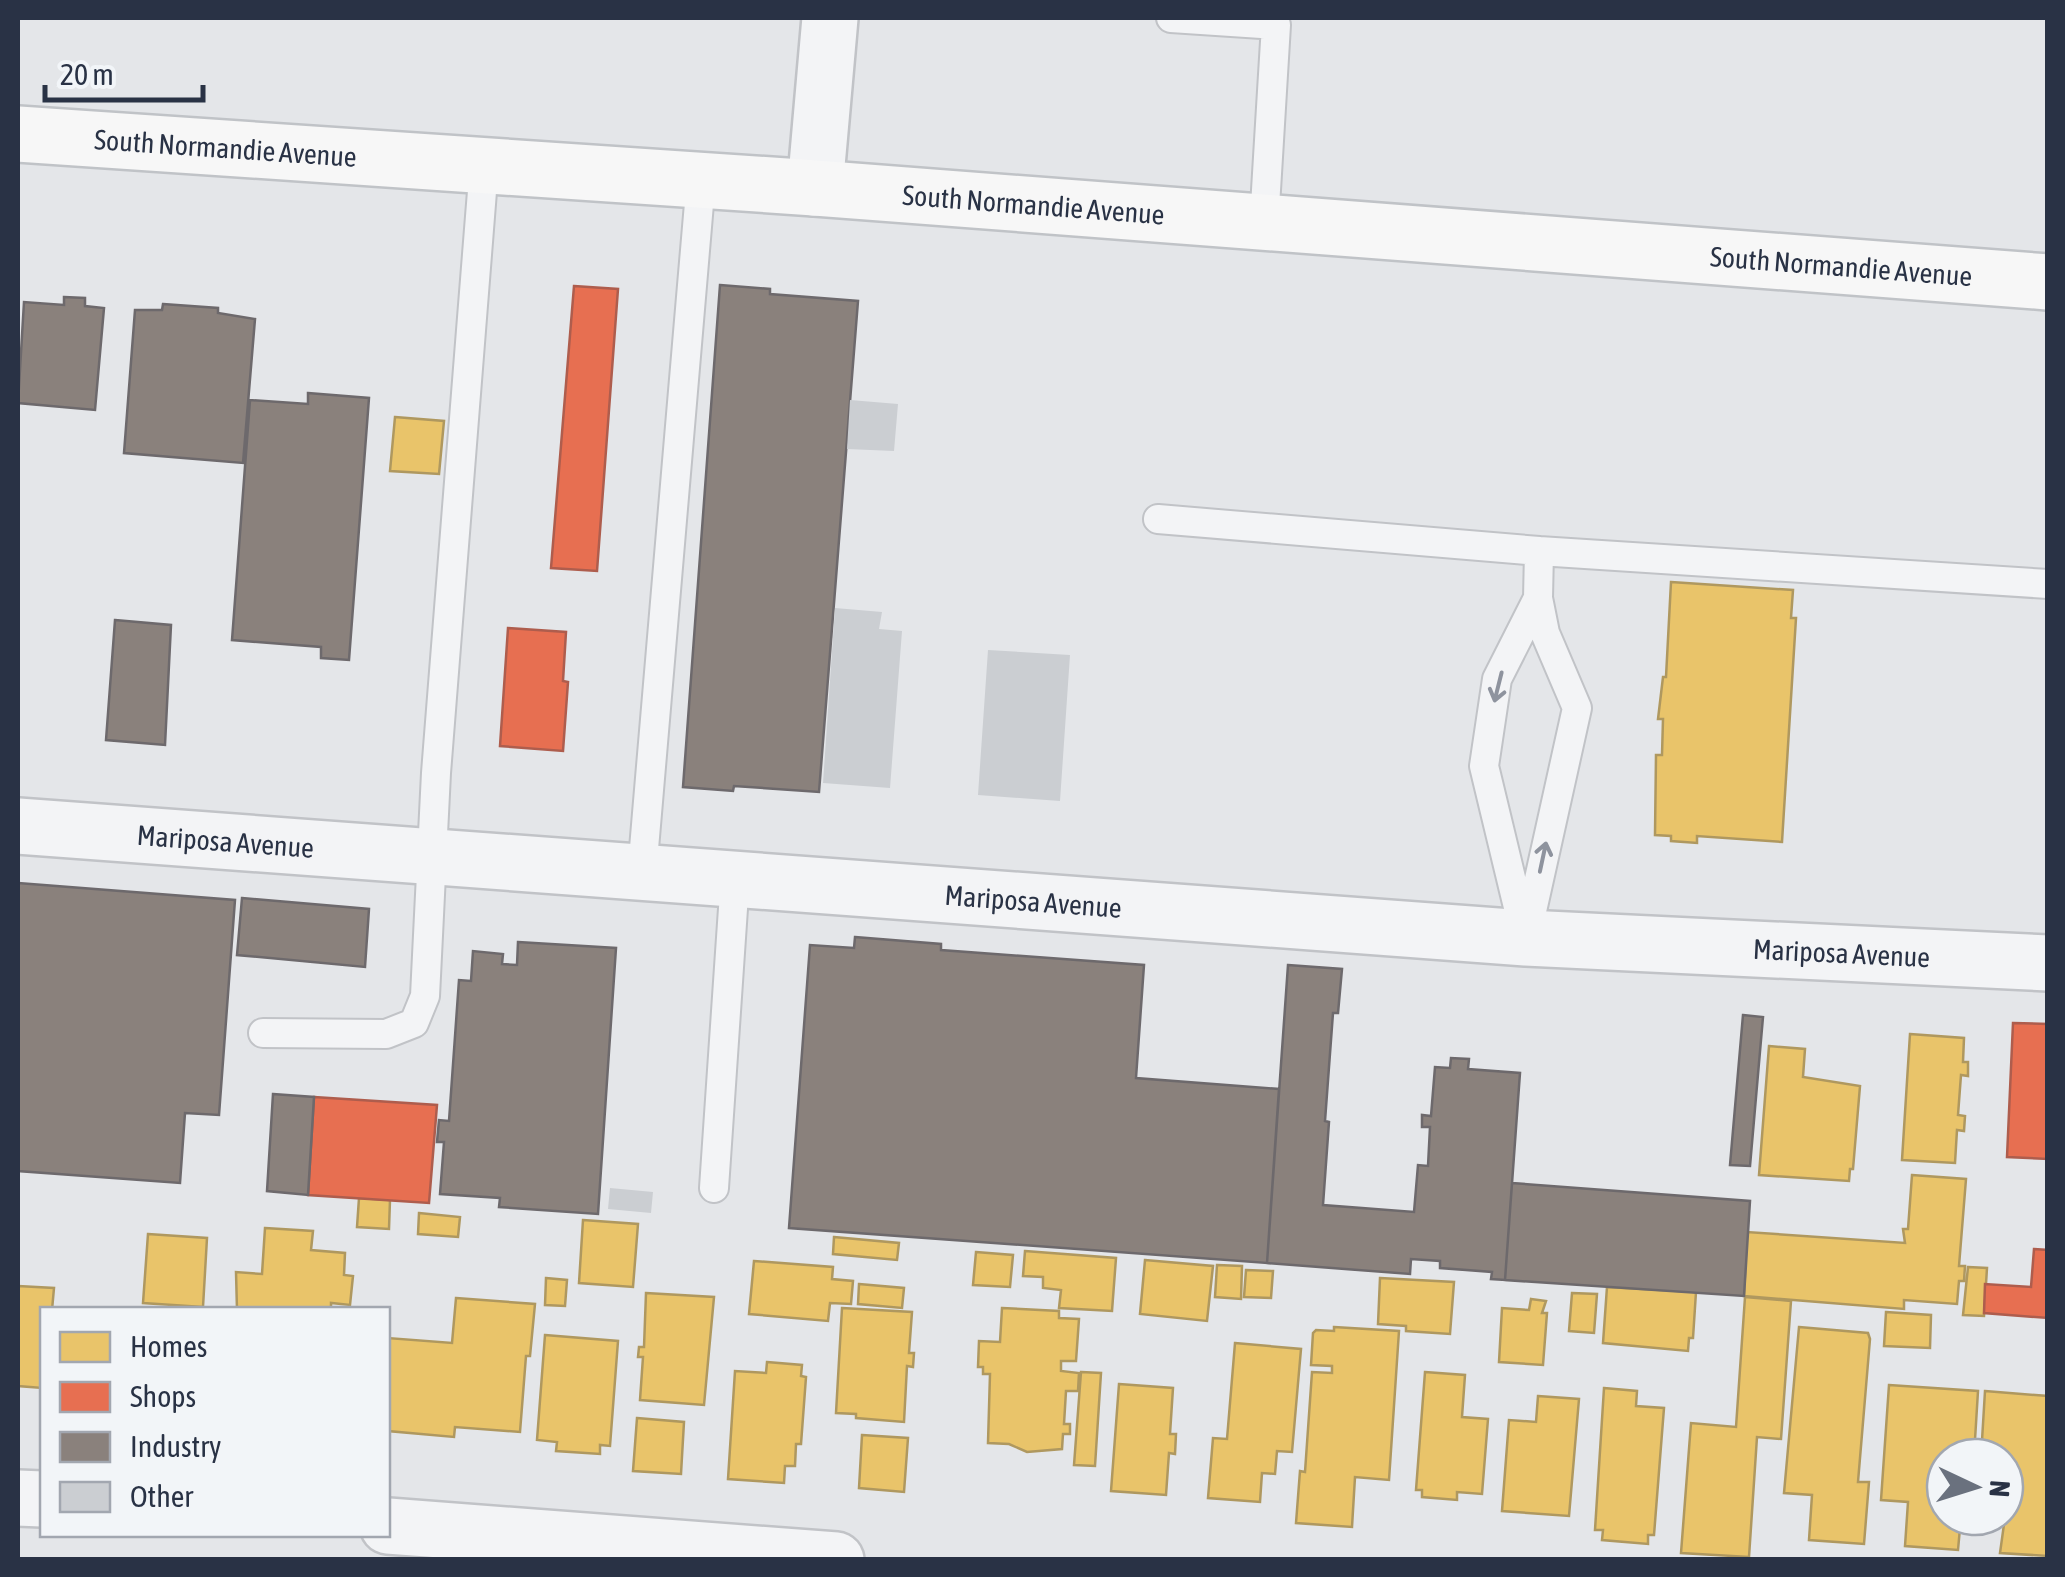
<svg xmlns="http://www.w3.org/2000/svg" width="2065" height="1577" font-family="'Asap Condensed',sans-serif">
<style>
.homes{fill:#e9c46a;stroke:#af985f;stroke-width:2.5}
.shops{fill:#e76f51;stroke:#ae5d4d;stroke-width:2.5}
.industry{fill:#8a817c;stroke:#6d696c;stroke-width:2.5}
.building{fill:#cbced2}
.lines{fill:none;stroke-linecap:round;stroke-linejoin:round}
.service-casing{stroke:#c1c3c7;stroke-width:32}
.minor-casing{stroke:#c1c3c7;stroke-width:60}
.primary-casing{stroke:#c0c3c7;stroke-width:60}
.service{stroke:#f3f4f6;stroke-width:28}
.minor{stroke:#f3f4f6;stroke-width:55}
.primary{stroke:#f7f7f7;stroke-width:55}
.oneway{stroke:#8e939e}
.labels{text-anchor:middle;stroke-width:10;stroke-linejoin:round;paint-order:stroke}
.street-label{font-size:28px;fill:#293245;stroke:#f2f5f8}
</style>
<rect width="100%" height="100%" fill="#e4e6e9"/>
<path class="homes" d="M 395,417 L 444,421 L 439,474 L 390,471 Z
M 1671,582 L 1793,590 L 1791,618 L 1796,618 L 1782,842 L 1697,836 L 1697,843 L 1671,841 L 1671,836 L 1655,835 L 1656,755 L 1662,755 L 1663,719 L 1658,719 L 1663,677 L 1666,677 Z
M 1910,1034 L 1964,1038 L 1963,1062 L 1968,1062 L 1968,1076 L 1961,1075 L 1958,1115 L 1965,1116 L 1964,1131 L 1957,1130 L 1955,1163 L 1902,1160 Z
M 1769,1046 L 1805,1049 L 1803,1077 L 1860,1086 L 1853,1169 L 1850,1169 L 1849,1181 L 1759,1175 Z
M 1912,1175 L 1966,1179 L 1959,1266 L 1965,1266 L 1964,1281 L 1959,1281 L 1957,1304 L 1904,1300 L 1904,1309 L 1744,1296 L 1747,1232 L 1905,1243 L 1903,1229 L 1908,1229 Z
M 359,1198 L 390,1200 L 389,1229 L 357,1227 Z
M 419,1213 L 460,1217 L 458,1237 L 418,1234 Z
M 583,1220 L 638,1224 L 633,1287 L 579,1283 Z
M 265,1228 L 313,1231 L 311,1250 L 345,1253 L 344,1275 L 353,1276 L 350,1305 L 331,1303 L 331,1310 L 237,1310 L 236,1272 L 262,1274 Z
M 148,1234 L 207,1238 L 203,1307 L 143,1303 Z
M 834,1237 L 899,1243 L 897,1260 L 833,1254 Z
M 1025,1251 L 1116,1258 L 1112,1311 L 1059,1308 L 1061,1290 L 1043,1288 L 1043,1277 L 1023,1276 Z
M 976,1252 L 1013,1255 L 1010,1287 L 973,1285 Z
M 1145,1260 L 1213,1266 L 1207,1321 L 1140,1314 Z
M 754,1261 L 833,1267 L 832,1279 L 853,1281 L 851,1304 L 830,1303 L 828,1321 L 749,1314 Z
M 1217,1265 L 1242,1266 L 1241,1299 L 1215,1297 Z
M 1968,1267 L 1987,1268 L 1984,1316 L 1963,1315 Z
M 1246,1270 L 1273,1271 L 1271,1298 L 1244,1297 Z
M 546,1278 L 567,1280 L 565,1306 L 545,1305 Z
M 1380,1278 L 1454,1282 L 1450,1334 L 1406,1331 L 1406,1326 L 1378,1324 Z
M 859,1284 L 904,1288 L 902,1308 L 858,1304 Z
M 18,1286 L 54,1288 L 52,1310 L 42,1310 L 42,1388 L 18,1386 Z
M 1607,1287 L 1696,1292 L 1693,1338 L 1689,1338 L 1688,1351 L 1603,1343 Z
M 646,1293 L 714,1297 L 704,1405 L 640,1400 L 643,1357 L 638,1357 L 639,1347 L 644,1347 Z
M 1572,1293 L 1597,1294 L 1594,1333 L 1569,1331 Z
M 1745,1297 L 1791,1301 L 1781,1439 L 1757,1437 L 1749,1557 L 1681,1553 L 1691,1423 L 1736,1427 Z
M 456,1298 L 535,1304 L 530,1356 L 526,1356 L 520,1432 L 455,1427 L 454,1437 L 388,1431 L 388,1338 L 452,1343 Z
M 1531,1299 L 1546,1301 L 1542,1313 L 1547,1313 L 1543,1365 L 1499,1362 L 1502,1308 L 1529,1310 Z
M 842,1308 L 912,1312 L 909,1353 L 914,1353 L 913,1367 L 907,1366 L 904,1422 L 856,1418 L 856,1414 L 836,1413 Z
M 1002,1308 L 1059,1311 L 1059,1318 L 1079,1319 L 1076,1361 L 1061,1361 L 1061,1371 L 1079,1373 L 1078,1391 L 1066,1391 L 1064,1424 L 1070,1424 L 1070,1434 L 1063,1434 L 1062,1449 L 1027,1452 L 1009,1444 L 988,1443 L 990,1374 L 983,1374 L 983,1367 L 978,1367 L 979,1341 L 1000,1342 Z
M 1886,1312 L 1931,1315 L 1930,1348 L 1884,1346 Z
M 1334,1327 L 1399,1331 L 1389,1480 L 1355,1477 L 1352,1527 L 1296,1523 L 1300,1471 L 1305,1472 L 1312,1372 L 1332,1373 L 1332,1366 L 1311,1365 L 1313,1333 L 1316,1330 L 1334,1331 Z
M 1799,1327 L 1868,1333 L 1870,1339 L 1858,1482 L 1869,1482 L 1864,1544 L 1809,1540 L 1812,1495 L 1784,1493 Z
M 545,1335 L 618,1341 L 610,1446 L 600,1445 L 600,1454 L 556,1451 L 557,1442 L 537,1440 Z
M 1235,1343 L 1301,1349 L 1292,1452 L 1277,1451 L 1275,1474 L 1262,1473 L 1260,1502 L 1208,1498 L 1213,1438 L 1227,1439 Z
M 767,1362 L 802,1365 L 801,1376 L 806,1377 L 801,1444 L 796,1444 L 795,1466 L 785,1466 L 784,1483 L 728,1479 L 735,1371 L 766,1373 Z
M 1081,1372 L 1101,1373 L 1095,1466 L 1074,1465 Z
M 1425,1372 L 1465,1375 L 1462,1417 L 1488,1419 L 1482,1494 L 1457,1492 L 1457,1500 L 1422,1497 L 1422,1490 L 1416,1490 Z
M 1119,1384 L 1173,1388 L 1170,1434 L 1176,1434 L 1175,1454 L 1169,1453 L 1166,1495 L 1111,1491 Z
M 1889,1385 L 1978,1391 L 1974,1456 L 1945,1457 L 1945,1517 L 1961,1517 L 1958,1550 L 1905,1546 L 1908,1502 L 1881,1500 Z
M 1604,1388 L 1637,1391 L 1636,1406 L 1664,1408 L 1654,1535 L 1648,1535 L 1648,1544 L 1602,1540 L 1603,1530 L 1595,1530 Z
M 1985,1391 L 2048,1396 L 2048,1556 L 2000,1553 L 2005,1517 L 2005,1457 L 1981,1457 Z
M 1538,1396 L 1579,1399 L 1569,1516 L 1502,1511 L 1509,1420 L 1536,1422 Z
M 637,1418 L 684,1422 L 681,1474 L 633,1471 Z
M 862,1435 L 908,1438 L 904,1492 L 859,1488 Z"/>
<path class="shops" d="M 574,286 L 618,289 L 597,571 L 551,568 Z
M 508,628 L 566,632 L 563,681 L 568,682 L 563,751 L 500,746 Z
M 2013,1023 L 2048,1024 L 2048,1159 L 2007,1157 Z
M 314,1097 L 437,1105 L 429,1203 L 308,1195 Z
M 2034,1249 L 2048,1250 L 2048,1318 L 1984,1313 L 1985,1284 L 2031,1287 Z"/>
<path class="industry" d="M 720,285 L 770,289 L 770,294 L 858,301 L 819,792 L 734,786 L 733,791 L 683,787 Z
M 64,297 L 85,298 L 85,306 L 104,308 L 95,410 L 18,403 L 24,302 L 64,305 Z
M 163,304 L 218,308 L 218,313 L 255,319 L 243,463 L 124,453 L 135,310 L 162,310 Z
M 308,393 L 369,398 L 349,660 L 321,658 L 321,647 L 232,640 L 250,400 L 308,404 Z
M 115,620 L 171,625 L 165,745 L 106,740 Z
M 18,883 L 235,900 L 219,1115 L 185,1113 L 180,1183 L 18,1171 Z
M 242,898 L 369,909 L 365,967 L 237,955 Z
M 855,937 L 941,944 L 941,950 L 1144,965 L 1136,1078 L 1279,1089 L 1267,1263 L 789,1228 L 810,945 L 854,948 Z
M 518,942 L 616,948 L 598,1214 L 499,1207 L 500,1198 L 440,1194 L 444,1142 L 437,1142 L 439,1120 L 449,1121 L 459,980 L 471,981 L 473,951 L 503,954 L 502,964 L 517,965 Z
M 1288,965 L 1342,969 L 1338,1013 L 1333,1013 L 1325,1121 L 1329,1122 L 1323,1205 L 1414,1212 L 1418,1165 L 1428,1166 L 1430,1127 L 1422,1127 L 1422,1115 L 1431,1116 L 1435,1067 L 1450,1068 L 1451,1058 L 1469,1059 L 1468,1069 L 1520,1073 L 1505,1280 L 1491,1279 L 1492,1272 L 1440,1268 L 1440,1261 L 1411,1259 L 1410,1274 L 1267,1263 Z
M 1743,1015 L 1763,1017 L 1750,1166 L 1730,1165 Z
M 273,1094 L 314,1097 L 308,1195 L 267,1191 Z
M 1512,1183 L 1750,1201 L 1744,1296 L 1505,1280 Z"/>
<path class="building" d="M 850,400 L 898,404 L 894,451 L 847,449 Z
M 835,608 L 882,612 L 879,629 L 902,631 L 890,788 L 823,783 Z
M 988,650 L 1070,655 L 1060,801 L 978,795 Z
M 610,1188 L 653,1192 L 651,1213 L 608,1209 Z"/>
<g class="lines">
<g class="service-casing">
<path id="service" d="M 1171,18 L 1276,25 L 1264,223
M 1158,519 L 1539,551
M 642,872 L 701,180
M 1524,932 L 1484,766 L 1497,679 L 1538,598
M 1526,938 L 1577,708 L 1545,633 L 1538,598 L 1539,551 L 2048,584
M 263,1033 L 386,1034 L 414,1023 L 425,996 L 436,773 L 484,166
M 714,1188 L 735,879"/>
</g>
<g class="minor-casing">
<g id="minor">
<path d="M 815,188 L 830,18"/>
<path id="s1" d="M 18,826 L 1526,938 L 2048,963"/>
<path d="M 18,1498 L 42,1499"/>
<path d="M 388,1526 L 836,1560"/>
</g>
</g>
<g class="primary-casing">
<g id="primary">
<path id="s2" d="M 18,134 L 815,188 L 2048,282"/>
</g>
</g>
<use href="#service" class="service"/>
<use href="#minor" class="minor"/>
<use href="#primary" class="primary"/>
</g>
<defs><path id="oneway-shaft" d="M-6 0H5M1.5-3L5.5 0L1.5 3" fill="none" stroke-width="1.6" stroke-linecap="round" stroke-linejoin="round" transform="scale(2.5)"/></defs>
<g class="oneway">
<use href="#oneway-shaft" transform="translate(1498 687) rotate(104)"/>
<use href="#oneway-shaft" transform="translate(1543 857) rotate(-78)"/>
</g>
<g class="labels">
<g class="street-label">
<text dy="10" stroke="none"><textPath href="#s2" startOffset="208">South Normandie Avenue</textPath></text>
<text dy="10" stroke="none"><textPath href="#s2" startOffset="1018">South Normandie Avenue</textPath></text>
<text dy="10" stroke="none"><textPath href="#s2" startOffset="1828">South Normandie Avenue</textPath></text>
<text dy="10" stroke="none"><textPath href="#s1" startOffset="208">Mariposa Avenue</textPath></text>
<text dy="10" stroke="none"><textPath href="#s1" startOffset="1018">Mariposa Avenue</textPath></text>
<text dy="10" stroke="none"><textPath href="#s1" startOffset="1828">Mariposa Avenue</textPath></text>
</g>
</g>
<rect width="2065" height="1577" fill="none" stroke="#293245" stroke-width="40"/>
<rect x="40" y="1307" width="350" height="230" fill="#f2f5f8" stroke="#a2a7b0" stroke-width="2.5"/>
<rect x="60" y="1332" width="50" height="30" fill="#e9c46a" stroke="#a2a7b0" stroke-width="2.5"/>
<text x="130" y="1357" font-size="30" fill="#293245">Homes</text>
<rect x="60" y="1382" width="50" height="30" fill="#e76f51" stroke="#a2a7b0" stroke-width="2.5"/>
<text x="130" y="1407" font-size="30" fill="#293245">Shops</text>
<rect x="60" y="1432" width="50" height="30" fill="#8a817c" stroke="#a2a7b0" stroke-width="2.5"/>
<text x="130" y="1457" font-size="30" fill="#293245">Industry</text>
<rect x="60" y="1482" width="50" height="30" fill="#cbced2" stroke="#a2a7b0" stroke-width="2.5"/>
<text x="130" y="1507" font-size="30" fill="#293245">Other</text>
<g transform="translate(1975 1487) rotate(94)"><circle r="48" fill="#f2f5f8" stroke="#a2a7b0" stroke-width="2.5"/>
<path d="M0-8L18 38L0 25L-18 38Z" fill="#6a717e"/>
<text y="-15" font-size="28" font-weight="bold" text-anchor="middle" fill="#293245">N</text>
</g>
<path d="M45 85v15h158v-15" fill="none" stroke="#293245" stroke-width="5"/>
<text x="60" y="85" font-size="30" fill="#293245" stroke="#f2f5f8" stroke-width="8" paint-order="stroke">20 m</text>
</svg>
